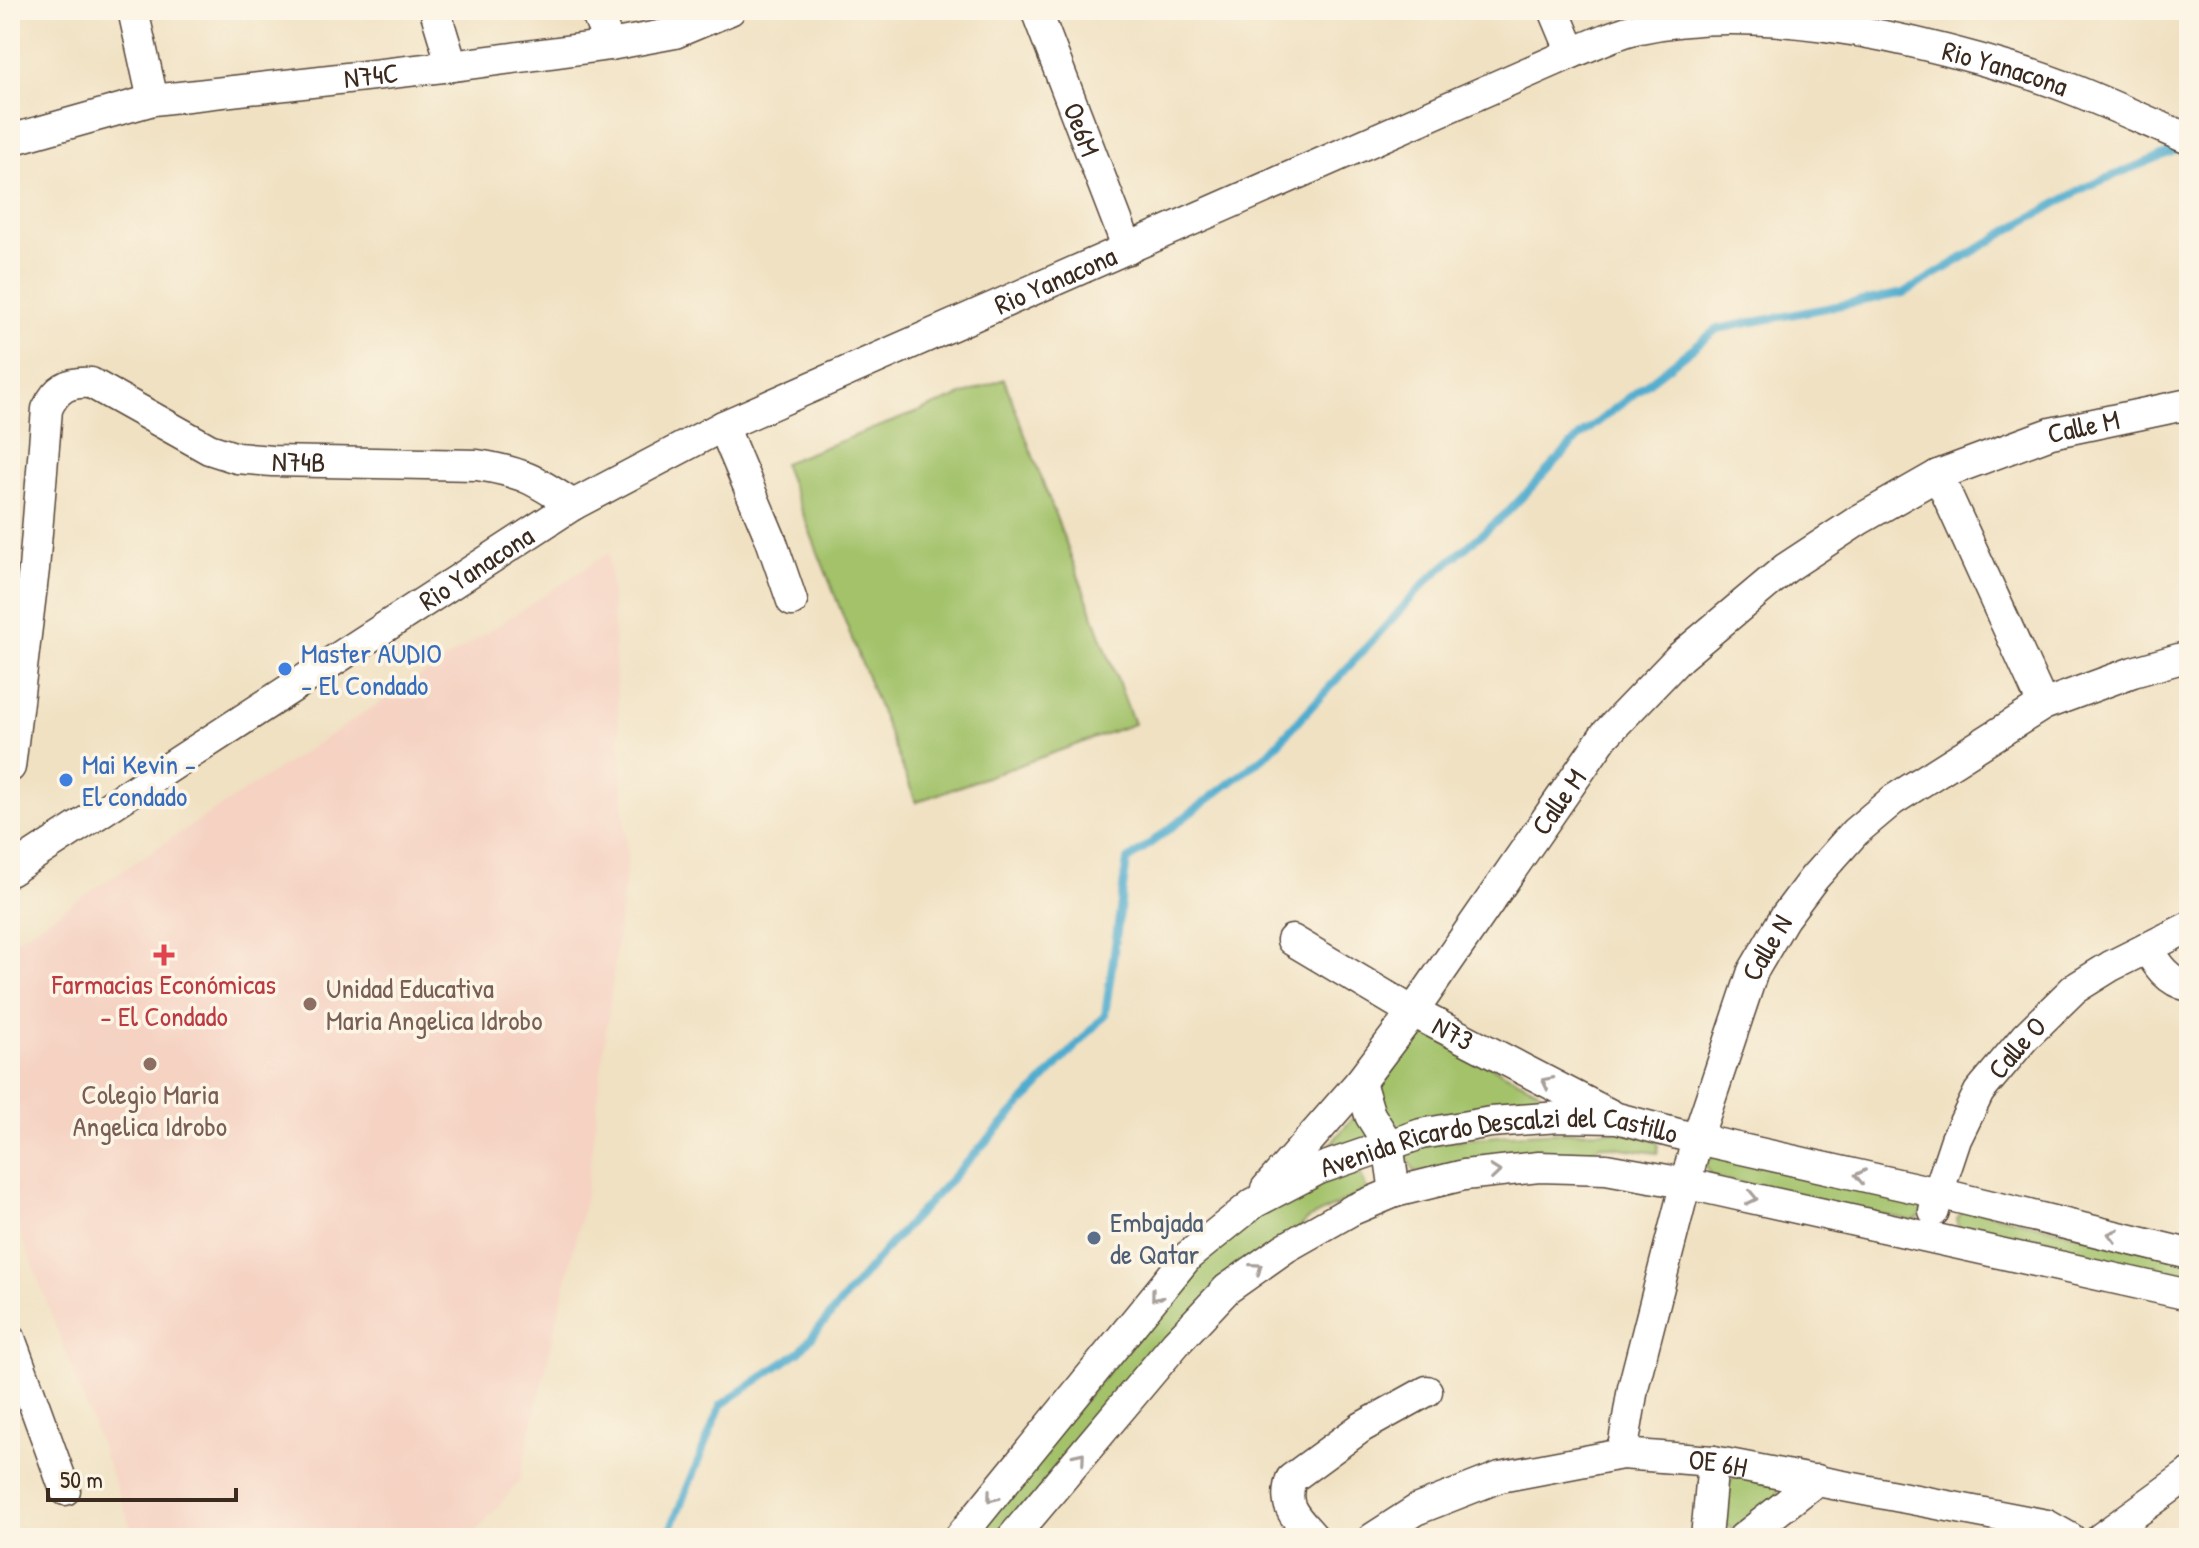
<svg xmlns="http://www.w3.org/2000/svg" width="2199" height="1548" font-family="'Patrick Hand',sans-serif">
<style>
.built{fill:#f5d2c2}
.green{fill:#a3c26a;stroke:#6f7644;stroke-width:2}
.lines{fill:none;stroke-linecap:round;stroke-linejoin:round}
.stream{stroke:#50acce;stroke-width:8}
.minor-casing{stroke:#564537;stroke-width:33}
.minor{stroke:#fff;stroke-width:30}
.oneway{stroke:#a79f9a}
.shop-dot{fill:#3f7fe0;stroke:#fcf5e5;stroke-width:3}
.health-dot{fill:#e0444e;stroke:#fcf5e5;stroke-width:3}
.education-dot{fill:#8d6e63;stroke:#fcf5e5;stroke-width:3}
.service-dot{fill:#5c6f8a;stroke:#fcf5e5;stroke-width:3}
.labels{text-anchor:middle;stroke-width:7;stroke-linejoin:round;paint-order:stroke}
.street-label{font-size:28px;fill:#3b2a1e;stroke:#fcf5e5}
.shop-label{font-size:28px;fill:#366cbe;stroke:#fcf5e5;text-anchor:start}
.health-label{font-size:28px;fill:#be3a42;stroke:#fcf5e5}
.education-label{font-size:28px;fill:#785e54;stroke:#fcf5e5;text-anchor:start}
.service-label{font-size:28px;fill:#4e5e75;stroke:#fcf5e5;text-anchor:start}
</style>
<rect width="100%" height="100%" fill="#fcf5e5"/>
<filter id="ink" filterUnits="userSpaceOnUse"><feTurbulence type="fractalNoise" baseFrequency=".0125" numOctaves="2"/><feDisplacementMap in="SourceGraphic" scale="16" xChannelSelector="R" yChannelSelector="G"/><feConvolveMatrix kernelMatrix="1 2 1 2 8 2 1 2 1" color-interpolation-filters="sRGB"/></filter>
<filter id="wash" filterUnits="userSpaceOnUse"><feTurbulence type="fractalNoise" baseFrequency=".006" numOctaves="4" result="noise"/><feDisplacementMap in="SourceGraphic" scale="32" xChannelSelector="R" yChannelSelector="G"/><feGaussianBlur stdDeviation="1.8" result="paint"/><feColorMatrix in="noise" values="0 0 0 0 0 0 0 0 0 0 0 0 0 0 0 0 0 1.4 0 .05"/><feComposite in="paint" operator="in"/></filter>
<g filter="url(#wash)">
<rect width="100%" height="100%" fill="#f0e1c2"/>
<path class="built" d="M 609,553 L 627,861 L 586,1196 L 519,1482 L 470,1538 L 135,1538 L 10,1204 L 10,944 Z"/>
<path class="green" d="M 1004,379 L 1134,724 L 916,802 L 783,463 Z
M 1429,1035 L 1540,1091 L 1540,1107 L 1399,1128 L 1383,1118 L 1375,1103 C 1382,1082 1407,1042 1429,1035 Z
M 1359,1110 L 1372,1138 L 1333,1154 L 1330,1145 Z
M 1614,1131 L 1658,1140 L 1658,1153 L 1600,1145 L 1583,1157 L 1415,1172 L 1403,1149 C 1473,1135 1542,1132 1614,1131 Z
M 1718,1155 L 1919,1201 L 1923,1214 L 1913,1221 L 1711,1177 L 1704,1162 Z
M 1358,1167 L 1367,1190 L 1308,1219 L 999,1538 L 968,1538 L 1212,1248 L 1272,1206 Z
M 1965,1208 L 2189,1260 L 2189,1285 L 1959,1230 L 1957,1219 Z
M 1735,1476 L 1778,1486 L 1778,1498 L 1732,1530 L 1722,1520 L 1725,1485 Z"/>
<g class="lines">
<path class="stream" d="M 667,1538 L 721,1405 L 800,1351 L 890,1244 L 1105,1015 L 1127,861 L 1268,754 L 1429,579 L 1509,511 L 1580,436 L 1717,329 L 1904,293 L 2016,226 L 2088,186 L 2186,146"/>
</g>
</g>
<g filter="url(#ink)">
<g class="lines">
<g class="minor-casing">
<g id="minor">
<path d="M 133,10 L 153,100"/>
<path d="M 435,10 L 452,66"/>
<path d="M 595,10 L 610,45"/>
<path id="s1" d="M 1036,10 L 1128,249"/>
<path d="M 1554,10 L 1572,53"/>
<path id="s2" d="M 10,140 L 153,100 L 452,66 L 610,45 L 675,33 L 730,10"/>
<path d="M 723,426 L 771,540 L 792,601"/>
<path d="M 1938,475 L 2043,705"/>
<path id="s3" d="M 10,767 L 34,569 L 47,409 C 56,389 68,381 91,383 L 209,449 L 237,458 L 272,461 L 477,465 C 523,472 535,480 573,505"/>
<path id="s4" d="M 10,871 L 573,505 L 723,426 L 1572,53 C 1593,45 1614,34 1635,29 C 1751,2 1901,35 2013,69 C 2073,86 2131,115 2189,139"/>
<path id="s5" d="M 1292,940 L 1413,1012 L 1611,1115"/>
<path d="M 2147,948 C 2157,965 2168,982 2189,986"/>
<path d="M 1360,1082 L 1370,1115 L 1388,1144 L 1395,1192"/>
<path id="s6" d="M 1266,1189 L 1360,1082 L 1413,1012 L 1604,736 L 1680,657 L 1786,568 L 1859,520 L 1938,475 L 2051,433 L 2189,404"/>
<path id="s7" d="M 1934,1211 L 1938,1193 L 1956,1139 L 1979,1092 L 2025,1037 L 2074,989 L 2111,966 L 2189,927"/>
<path d="M 10,1338 L 65,1490"/>
<path id="s8" d="M 1622,1454 L 1633,1388 L 1697,1139 L 1753,971 L 1784,918 L 1814,878 L 1855,832 L 1893,800 L 2043,705 L 2133,672 L 2189,656"/>
<path id="s9" d="M 959,1538 L 1188,1256 L 1254,1203 L 1319,1169 L 1421,1134 L 1491,1122 L 1559,1117 L 1617,1118 L 1697,1139 L 1938,1193 L 2189,1254"/>
<path d="M 1012,1538 L 1176,1343 L 1227,1289 L 1285,1248 L 1352,1210 L 1395,1192 L 1464,1175 L 1539,1167 L 1606,1169 L 1684,1183 L 2189,1295"/>
<path d="M 1314,1538 C 1296,1517 1282,1508 1291,1479 L 1362,1427 L 1427,1391"/>
<path id="s10" d="M 1373,1538 L 1418,1509 L 1500,1477 L 1622,1454 L 1713,1461 L 2047,1525 L 2070,1538"/>
<path d="M 1706,1538 L 1713,1461"/>
<path d="M 1743,1538 L 1817,1480"/>
<path d="M 2101,1538 L 2189,1474"/>
</g>
</g>
<use href="#minor" class="minor"/>
</g>
<defs><path id="oneway-chevron" d="M-2-3.5L2.5 0L-2 3.5" fill="none" stroke-width="1.6" stroke-linecap="round" stroke-linejoin="round" transform="scale(2)"/></defs>
<g class="oneway">
<use href="#oneway-chevron" transform="translate(1547 1082) rotate(-153)"/>
<use href="#oneway-chevron" transform="translate(1495 1172) rotate(-6)"/>
<use href="#oneway-chevron" transform="translate(1860 1176) rotate(-168)"/>
<use href="#oneway-chevron" transform="translate(1752 1198) rotate(12)"/>
<use href="#oneway-chevron" transform="translate(2113 1235) rotate(-166)"/>
<use href="#oneway-chevron" transform="translate(1257 1268) rotate(-36)"/>
<use href="#oneway-chevron" transform="translate(1156 1296) rotate(129)"/>
<use href="#oneway-chevron" transform="translate(1080 1457) rotate(-50)"/>
<use href="#oneway-chevron" transform="translate(992 1497) rotate(129)"/>
</g>
</g>
<g class="shop-dot">
<circle cx="285" cy="669" r="8"/>
<circle cx="66" cy="780" r="8"/>
</g>
<path class="health-dot" d="M160 943h8v8h8v8h-8v8h-8v-8h-8v-8h8z"/>
<g class="education-dot">
<circle cx="310" cy="1004" r="8"/>
<circle cx="150" cy="1064" r="8"/>
</g>
<circle class="service-dot" cx="1094" cy="1238" r="8"/>
<g class="labels">
<g class="street-label">
<text dy="10" stroke="none"><textPath href="#s4" startOffset="2212">Rio Yanacona</textPath></text>
<text dy="10" stroke="none"><textPath href="#s2" startOffset="368">N74C</textPath></text>
<text dy="10" stroke="none"><textPath href="#s1" startOffset="128">Oe6M</textPath></text>
<text dy="10" stroke="none"><textPath href="#s4" startOffset="1204">Rio Yanacona</textPath></text>
<text dy="10" stroke="none"><textPath href="#s6" startOffset="1146">Calle M</textPath></text>
<text dy="10" stroke="none"><textPath href="#s3" startOffset="642">N74B</textPath></text>
<text dy="10" stroke="none"><textPath href="#s4" startOffset="556">Rio Yanacona</textPath></text>
<text dy="10" stroke="none"><textPath href="#s6" startOffset="486">Calle M</textPath></text>
<text dy="10" stroke="none"><textPath href="#s8" startOffset="528">Calle N</textPath></text>
<text dy="10" stroke="none"><textPath href="#s5" startOffset="186">N73</textPath></text>
<text dy="10" stroke="none"><textPath href="#s7" startOffset="186">Calle O</textPath></text>
<text dy="10" stroke="none"><textPath href="#s9" startOffset="706">Avenida Ricardo Descalzi del Castillo</textPath></text>
<text dy="10" stroke="none"><textPath href="#s10" startOffset="362">OE 6H</textPath></text>
</g>
<g class="shop-label">
<text x="301" y="663">Master AUDIO<tspan x="301" dy="32">- El Condado</tspan></text>
<text x="82" y="774">Mai Kevin -<tspan x="82" dy="32">El condado</tspan></text>
</g>
<g class="health-label">
<text x="164" y="994">Farmacias Económicas<tspan x="164" dy="32">- El Condado</tspan></text>
</g>
<g class="education-label">
<text x="326" y="998">Unidad Educativa<tspan x="326" dy="32">Maria Angelica Idrobo</tspan></text>
<text x="150" y="1104" text-anchor="middle">Colegio Maria<tspan x="150" dy="32">Angelica Idrobo</tspan></text>
</g>
<g class="service-label">
<text x="1110" y="1232">Embajada<tspan x="1110" dy="32">de Qatar</tspan></text>
</g>
</g>
<rect width="2199" height="1548" fill="none" stroke="#fcf5e5" stroke-width="40"/>
<path d="M48 1488v12h188v-12" fill="none" stroke="#3b2a1e" stroke-width="4"/>
<text x="60" y="1488" font-size="24" fill="#3b2a1e" stroke="#fcf5e5" stroke-width="6" paint-order="stroke">50 m</text>
</svg>
